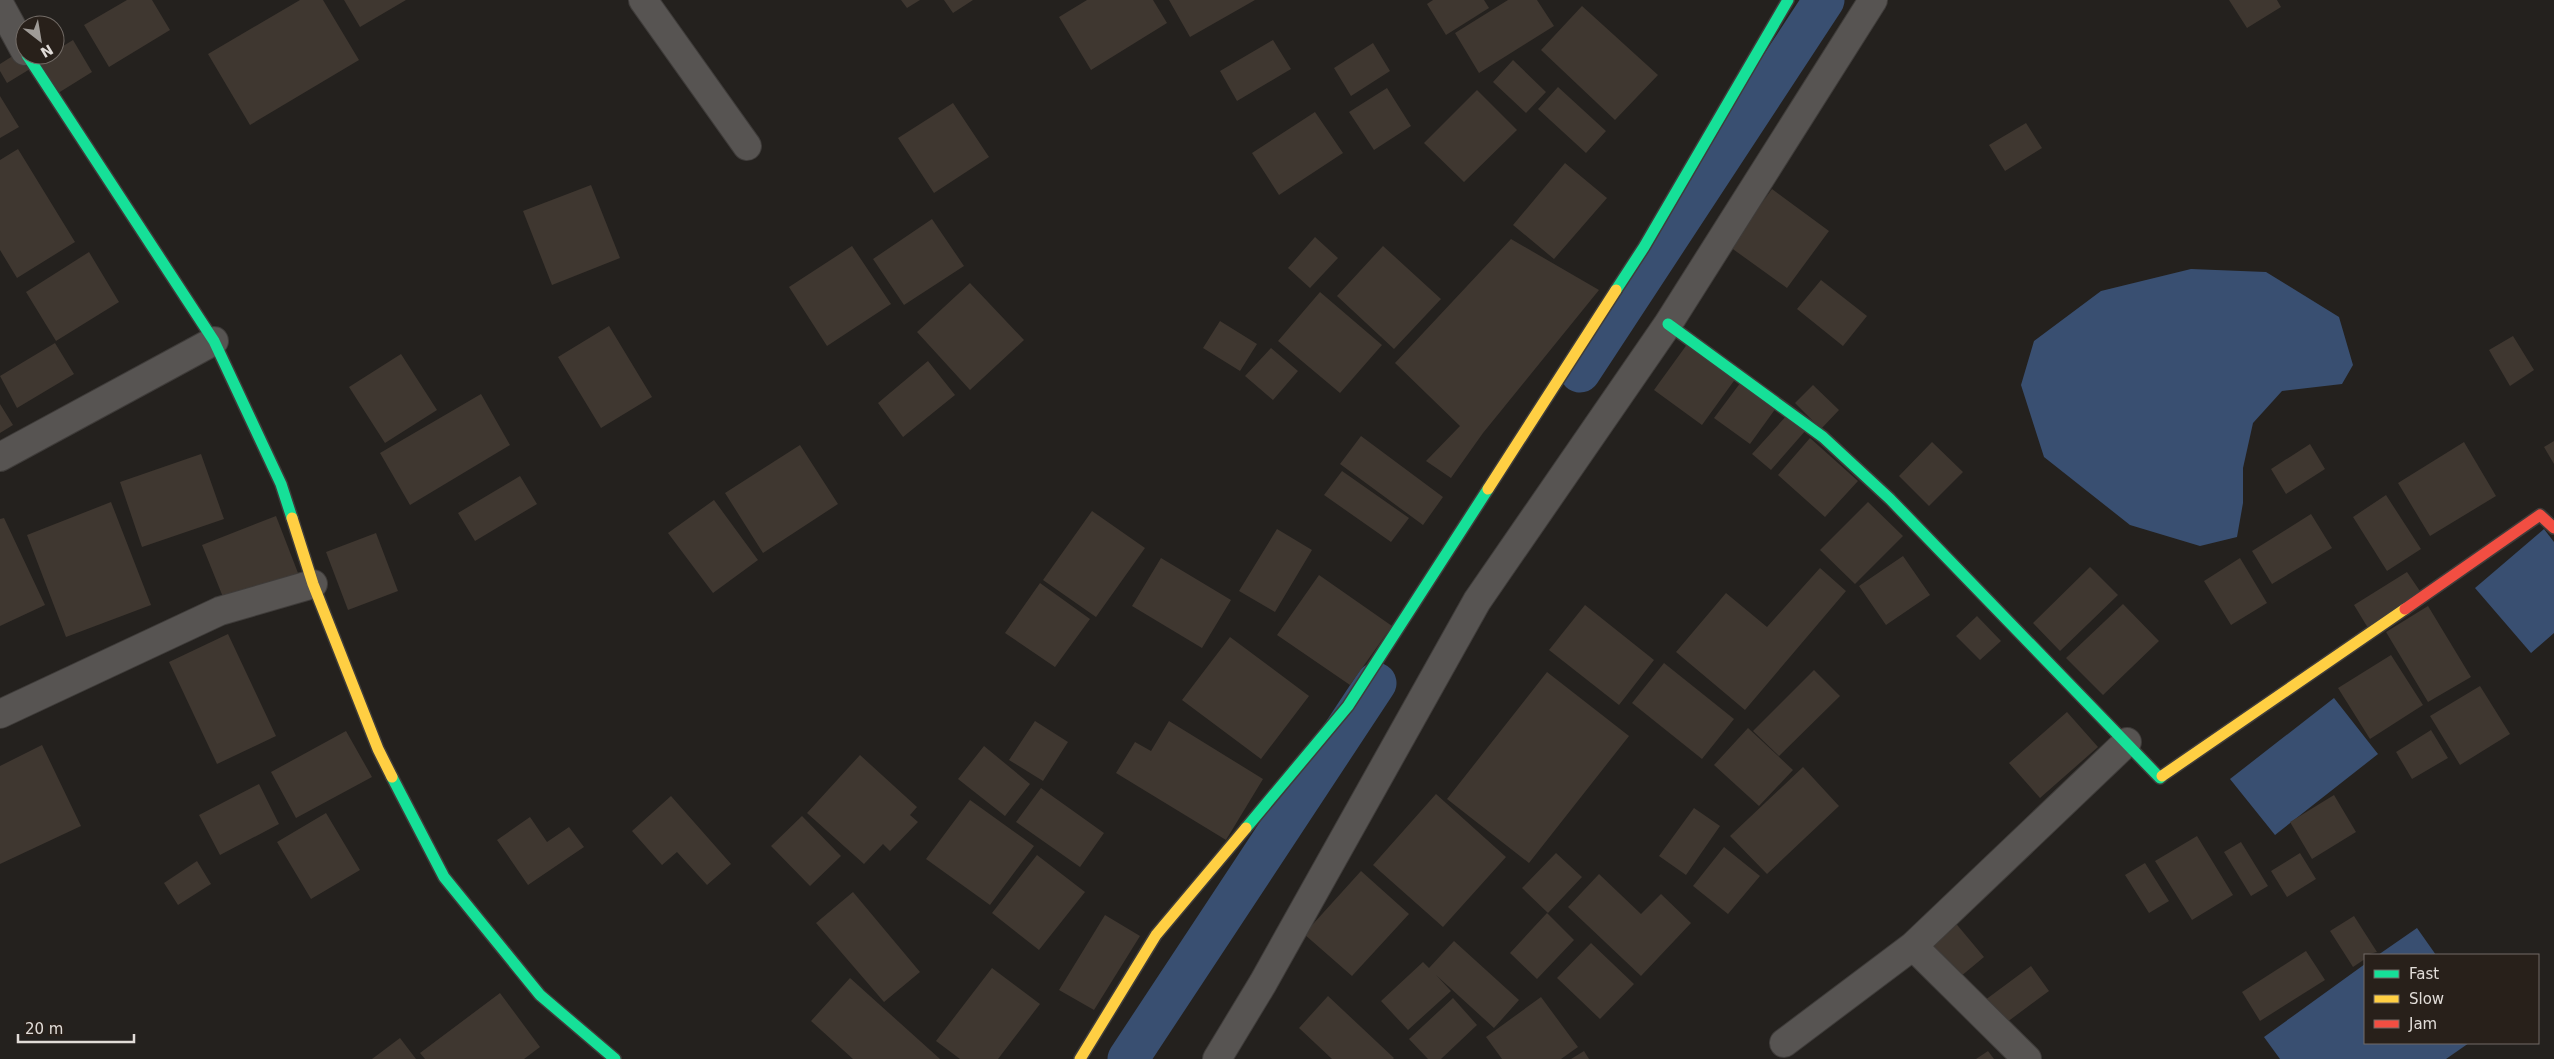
<svg xmlns="http://www.w3.org/2000/svg" width="2554" height="1059" font-family="'DejaVu Sans',sans-serif">
<style>
.water{fill:#394f71}
.lines{fill:none;stroke-linecap:round;stroke-linejoin:round}
.canal{stroke:#394f71;stroke-width:41}
.building{fill:#3f3730}
.street-casing{stroke:#3f3c3a;stroke-width:30}
.fast-casing{stroke:#3f3c3a;stroke-width:14}
.slow-casing{stroke:#3f3c3a;stroke-width:14}
.jam-casing{stroke:#3f3c3a;stroke-width:14}
.street{stroke:#575452;stroke-width:28}
.fast{stroke:#16e098;stroke-width:11}
.slow{stroke:#ffcf43;stroke-width:11}
.jam{stroke:#f24e42;stroke-width:11}
</style>
<rect width="100%" height="100%" fill="#24211e"/>
<path class="water" d="M 2191,269 L 2266,272 L 2339,317 L 2353,365 L 2342,384 L 2282,391 L 2253,423 L 2243,468 L 2243,503 L 2237,537 L 2200,546 L 2130,525 L 2044,457 L 2021,385 L 2034,341 L 2101,291 Z
M 2544,529 L 2554,542 L 2554,633 L 2531,653 L 2475,588 Z
M 2334,698 L 2378,754 L 2275,835 L 2230,779 Z
M 2417,928 L 2436,955 L 2378,955 Z
M 2365,964 L 2365,1043 L 2469,1043 L 2446,1059 L 2280,1059 L 2264,1037 Z"/>
<g class="lines">
<path class="canal" d="M 1580,372 L 1824,0
M 1128,1059 L 1376,683"/>
</g>
<path class="building" d="M 127,0 L 152,0 L 170,30 L 109,67 L 84,25 Z
M 300,0 L 323,0 L 359,60 L 250,125 L 208,54 Z
M 344,0 L 406,0 L 360,27 Z
M 901,0 L 920,0 L 907,8 Z
M 944,0 L 973,0 L 953,13 Z
M 1087,0 L 1153,0 L 1167,23 L 1091,70 L 1059,17 Z
M 1169,0 L 1255,0 L 1190,37 Z
M 1433,0 L 1484,0 L 1489,8 L 1446,35 L 1427,4 Z
M 1508,0 L 1537,0 L 1554,26 L 1479,73 L 1455,33 Z
M 2229,0 L 2277,0 L 2281,7 L 2247,28 Z
M 1582,6 L 1658,75 L 1615,120 L 1541,50 Z
M 73,40 L 92,72 L 55,95 L 36,63 L 48,55 L 55,55 L 55,51 Z
M 1273,40 L 1291,69 L 1237,101 L 1220,71 Z
M 1373,43 L 1390,71 L 1351,96 L 1334,68 Z
M 19,52 L 30,69 L 7,83 L 0,71 L 0,64 Z
M 1513,60 L 1546,92 L 1526,113 L 1493,82 Z
M 1558,87 L 1606,131 L 1586,153 L 1538,109 Z
M 1387,88 L 1411,126 L 1374,150 L 1349,112 Z
M 1477,90 L 1517,130 L 1464,182 L 1424,143 Z
M 0,96 L 19,127 L 0,138 Z
M 953,103 L 989,157 L 934,193 L 898,138 Z
M 1315,112 L 1343,153 L 1279,195 L 1252,153 Z
M 2026,123 L 2042,148 L 2005,171 L 1989,145 Z
M 18,149 L 75,242 L 17,278 L 0,250 L 0,160 Z
M 1565,163 L 1607,198 L 1554,259 L 1513,225 Z
M 591,185 L 620,258 L 552,285 L 523,211 Z
M 1772,189 L 1829,231 L 1787,288 L 1730,247 Z
M 932,219 L 964,266 L 904,305 L 873,259 Z
M 1315,237 L 1338,258 L 1310,288 L 1288,268 Z
M 1511,239 L 1599,290 L 1483,433 L 1451,478 L 1426,461 L 1460,426 L 1395,363 Z
M 852,246 L 891,304 L 827,346 L 789,287 Z
M 1383,246 L 1441,299 L 1394,349 L 1337,296 Z
M 89,252 L 119,302 L 56,341 L 26,292 Z
M 1821,280 L 1867,316 L 1843,346 L 1797,309 Z
M 970,283 L 1024,340 L 970,390 L 917,332 Z
M 1320,292 L 1382,345 L 1340,393 L 1278,341 Z
M 1220,321 L 1257,344 L 1240,371 L 1203,348 Z
M 609,326 L 652,397 L 601,428 L 558,357 Z
M 2513,336 L 2534,370 L 2510,386 L 2489,350 Z
M 55,343 L 74,374 L 17,408 L 0,376 Z
M 1688,343 L 1736,378 L 1702,425 L 1654,390 Z
M 1271,348 L 1298,371 L 1273,400 L 1245,376 Z
M 401,354 L 437,410 L 385,443 L 349,387 Z
M 928,361 L 955,395 L 903,437 L 878,403 Z
M 1741,382 L 1776,408 L 1750,444 L 1714,418 Z
M 1813,385 L 1839,410 L 1821,429 L 1795,403 Z
M 481,394 L 510,445 L 410,505 L 380,453 Z
M 0,404 L 13,425 L 0,433 Z
M 1788,414 L 1806,430 L 1771,470 L 1752,454 Z
M 1361,436 L 1443,497 L 1423,525 L 1340,464 Z
M 1810,438 L 1858,481 L 1825,517 L 1778,475 Z
M 2554,441 L 2554,464 L 2544,447 Z
M 1932,442 L 1963,472 L 1929,506 L 1899,476 Z
M 2464,442 L 2496,496 L 2430,536 L 2398,483 Z
M 2310,444 L 2325,469 L 2286,494 L 2271,469 Z
M 800,445 L 838,504 L 763,553 L 725,493 Z
M 201,454 L 224,519 L 142,547 L 120,482 Z
M 1342,471 L 1409,518 L 1391,542 L 1324,495 Z
M 520,476 L 537,504 L 475,541 L 458,513 Z
M 2386,495 L 2421,549 L 2387,571 L 2353,517 Z
M 714,500 L 758,560 L 713,593 L 668,533 Z
M 111,502 L 151,605 L 66,637 L 27,535 Z
M 1868,502 L 1903,536 L 1855,584 L 1820,550 Z
M 1092,511 L 1145,548 L 1096,617 L 1043,580 Z
M 2311,514 L 2332,548 L 2272,584 L 2252,551 Z
M 276,516 L 298,573 L 225,602 L 202,545 Z
M 4,518 L 45,605 L 0,626 L 0,519 Z
M 1277,529 L 1312,550 L 1275,612 L 1239,591 Z
M 376,533 L 398,591 L 348,610 L 326,552 Z
M 1903,556 L 1930,595 L 1886,625 L 1859,586 Z
M 1161,558 L 1231,600 L 1202,648 L 1132,606 Z
M 2240,558 L 2267,603 L 2231,625 L 2204,581 Z
M 2090,567 L 2118,595 L 2060,651 L 2033,623 Z
M 1820,568 L 1846,591 L 1745,710 L 1676,652 L 1726,593 L 1767,627 Z
M 2407,572 L 2422,594 L 2368,628 L 2354,605 Z
M 1319,575 L 1392,626 L 1350,685 L 1277,635 Z
M 1040,583 L 1090,619 L 1055,667 L 1005,633 Z
M 2123,604 L 2159,641 L 2103,695 L 2066,658 Z
M 1585,605 L 1654,660 L 1619,705 L 1549,650 Z
M 2428,606 L 2471,677 L 2428,702 L 2386,632 Z
M 1977,616 L 2001,641 L 1980,660 L 1956,636 Z
M 228,634 L 276,736 L 217,764 L 169,662 Z
M 1230,637 L 1309,696 L 1261,759 L 1182,700 Z
M 2391,655 L 2423,705 L 2370,739 L 2338,688 Z
M 1664,663 L 1734,719 L 1702,759 L 1632,703 Z
M 1814,670 L 1840,696 L 1779,756 L 1753,731 Z
M 1547,672 L 1629,736 L 1529,863 L 1447,799 Z
M 2480,686 L 2510,734 L 2460,765 L 2430,716 Z
M 2067,712 L 2098,747 L 2040,798 L 2009,763 Z
M 1035,721 L 1068,742 L 1043,781 L 1009,760 Z
M 1169,721 L 1263,779 L 1226,840 L 1116,773 L 1135,742 L 1151,751 Z
M 1748,728 L 1793,770 L 1759,806 L 1714,765 Z
M 2431,730 L 2448,758 L 2412,779 L 2396,752 Z
M 346,731 L 372,777 L 296,818 L 271,772 Z
M 42,745 L 81,826 L 0,864 L 0,766 Z
M 984,746 L 1030,784 L 1005,816 L 958,779 Z
M 860,755 L 917,807 L 910,815 L 918,822 L 890,851 L 883,844 L 864,864 L 807,813 Z
M 1803,767 L 1839,806 L 1767,874 L 1730,836 Z
M 259,784 L 279,824 L 220,855 L 199,815 Z
M 1041,788 L 1104,833 L 1080,867 L 1016,822 Z
M 1436,794 L 1506,857 L 1443,927 L 1373,865 Z
M 2334,795 L 2356,832 L 2312,859 L 2290,822 Z
M 671,796 L 731,864 L 707,885 L 677,852 L 662,865 L 632,831 Z
M 970,800 L 1034,846 L 990,905 L 926,859 Z
M 1694,808 L 1720,826 L 1686,875 L 1659,856 Z
M 326,813 L 360,870 L 311,899 L 277,842 Z
M 802,816 L 841,856 L 810,886 L 771,846 Z
M 530,817 L 547,842 L 569,827 L 584,847 L 528,885 L 497,840 Z
M 2197,836 L 2233,895 L 2192,920 L 2155,861 Z
M 2241,842 L 2268,886 L 2251,896 L 2224,852 Z
M 1724,847 L 1760,876 L 1728,914 L 1693,886 Z
M 1556,853 L 1582,877 L 1548,913 L 1522,888 Z
M 2300,853 L 2316,879 L 2287,897 L 2271,871 Z
M 1037,855 L 1085,892 L 1039,950 L 992,913 Z
M 197,861 L 211,884 L 178,905 L 164,883 Z
M 2145,863 L 2169,901 L 2149,913 L 2125,875 Z
M 1361,871 L 1409,914 L 1352,976 L 1304,934 Z
M 1599,874 L 1641,914 L 1661,894 L 1691,923 L 1641,976 L 1568,907 Z
M 853,892 L 920,972 L 884,1002 L 816,923 Z
M 1547,913 L 1574,940 L 1537,979 L 1510,953 Z
M 1105,915 L 1140,936 L 1094,1010 L 1059,990 Z
M 2354,916 L 2377,952 L 2365,955 L 2365,959 L 2353,967 L 2330,931 Z
M 1953,920 L 1984,957 L 1960,977 L 1929,941 Z
M 1454,941 L 1519,1000 L 1494,1028 L 1436,975 L 1451,991 L 1408,1030 L 1381,1001 L 1423,962 L 1429,968 Z
M 1591,943 L 1634,984 L 1600,1019 L 1557,978 Z
M 2306,951 L 2325,980 L 2260,1021 L 2242,992 Z
M 2031,966 L 2049,991 L 1991,1034 L 1973,1009 Z
M 992,968 L 1040,1004 L 998,1059 L 960,1059 L 936,1041 Z
M 850,978 L 940,1059 L 853,1059 L 811,1021 Z
M 500,993 L 540,1047 L 524,1059 L 425,1059 L 420,1053 Z
M 1328,996 L 1394,1058 L 1393,1059 L 1332,1059 L 1299,1028 Z
M 1541,997 L 1578,1047 L 1561,1059 L 1502,1059 L 1486,1037 Z
M 1453,998 L 1477,1025 L 1441,1059 L 1428,1059 L 1409,1039 Z
M 400,1038 L 416,1059 L 372,1059 Z
M 1584,1051 L 1589,1059 L 1571,1059 Z
M 1988,1051 L 1994,1059 L 1976,1059 Z"/>
<g class="lines">
<g class="street-casing">
<path id="street" d="M 643,0 L 747,146
M 0,5 L 25,51
M 0,457 L 214,341
M 0,714 L 220,611 L 313,584
M 1913,946 L 2027,1059
M 1784,1043 L 1913,946 L 2127,742
M 1217,1059 L 1263,983 L 1477,601 L 1668,324 L 1873,0"/>
</g>
<g class="fast-casing">
<path id="fast" d="M 27,55 L 214,341 L 281,484 L 292,518
M 1616,290 L 1644,247 L 1788,0
M 1668,324 L 1823,437 L 1890,499 L 2160,778 L 2162,776
M 392,777 L 444,877 L 540,995 L 615,1059
M 1246,828 L 1348,706 L 1488,489"/>
</g>
<g class="slow-casing">
<path id="slow" d="M 1488,489 L 1616,290
M 292,518 L 313,584 L 378,749 L 392,777
M 2162,776 L 2405,609
M 1080,1059 L 1156,935 L 1246,828"/>
</g>
<g class="jam-casing">
<path id="jam" d="M 2405,609 L 2540,515 L 2554,528"/>
</g>
<use href="#street" class="street"/>
<use href="#fast" class="fast"/>
<use href="#slow" class="slow"/>
<use href="#jam" class="jam"/>
</g>
<rect x="2364" y="954" width="175" height="90" fill="#28201a" stroke="#726b66"/>
<rect x="2374" y="970" width="25" height="8" fill="#16e098" stroke="#726b66"/>
<text x="2409" y="979" font-size="15" fill="#e1dcd8">Fast</text>
<rect x="2374" y="995" width="25" height="8" fill="#ffcf43" stroke="#726b66"/>
<text x="2409" y="1004" font-size="15" fill="#e1dcd8">Slow</text>
<rect x="2374" y="1020" width="25" height="8" fill="#f24e42" stroke="#726b66"/>
<text x="2409" y="1029" font-size="15" fill="#e1dcd8">Jam</text>
<g transform="translate(40 40) rotate(149)"><circle r="24" fill="#28201a" stroke="#726b66"/>
<path d="M0-4L9 19L0 12L-9 19Z" fill="#9f9b97"/>
<text y="-8" font-size="14" font-weight="bold" text-anchor="middle" fill="#e1dcd8">N</text>
</g>
<path d="M18 1034v8h116v-8" fill="none" stroke="#e1dcd8" stroke-width="2.5"/>
<text x="25" y="1034" font-size="15" fill="#e1dcd8" stroke="#28201a" stroke-width="4" paint-order="stroke">20 m</text>
</svg>
